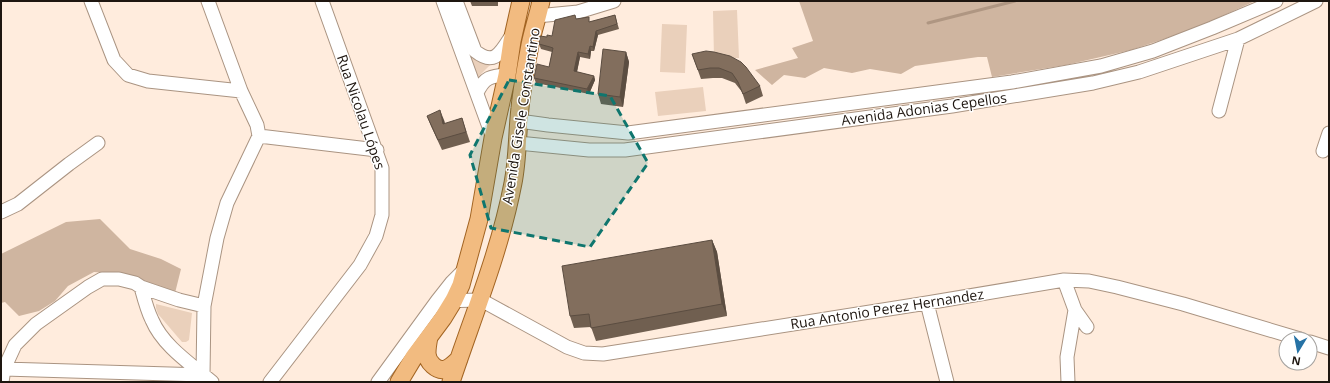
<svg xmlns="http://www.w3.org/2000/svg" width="1330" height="383" font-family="'Open Sans',sans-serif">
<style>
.green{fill:#ead0bb}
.forest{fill:#cfb5a0}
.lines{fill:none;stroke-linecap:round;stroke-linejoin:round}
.stream{stroke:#af9682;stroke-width:3}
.minor-casing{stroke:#aa9482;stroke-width:15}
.major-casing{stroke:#a26422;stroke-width:19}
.minor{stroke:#fff;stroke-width:13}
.major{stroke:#f2bb80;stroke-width:17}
.wall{fill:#705f50}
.shaded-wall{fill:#5b4d41}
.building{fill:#826e5d;stroke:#5b4d41}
.marked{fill:#0f766e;fill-opacity:0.2;stroke:#0f766e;stroke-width:3;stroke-dasharray:8 5;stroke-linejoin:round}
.labels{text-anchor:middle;stroke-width:3;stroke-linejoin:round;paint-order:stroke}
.street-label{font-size:14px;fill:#1e1610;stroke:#fff}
</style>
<rect width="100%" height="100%" fill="#ffecdd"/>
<path class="green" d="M 453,1 L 471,51 L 491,64 L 476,79 Z
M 737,10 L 739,58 L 714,58 L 713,11 Z
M 662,24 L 687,25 L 685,73 L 660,72 Z
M 703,87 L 706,111 L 658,116 L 655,92 Z
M 156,304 L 192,313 L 189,340 L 186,342 L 182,342 L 158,314 L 156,308 Z"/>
<path class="forest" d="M 799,1 L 1255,1 L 1194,29 L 1131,50 L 1066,65 L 992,77 L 987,57 L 978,57 L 915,66 L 901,74 L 870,69 L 852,73 L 824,68 L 805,78 L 784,75 L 772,85 L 755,70 L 798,58 L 792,48 L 813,41 Z
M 100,219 L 130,249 L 161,259 L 181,269 L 175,293 L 123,274 L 94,272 L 68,286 L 55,301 L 39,311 L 19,316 L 5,302 L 1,303 L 1,254 L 66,222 Z"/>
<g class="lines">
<path class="stream" d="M 928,23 L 1015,1"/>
<g class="minor-casing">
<path id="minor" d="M 91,1 L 114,60 L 128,75 L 148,81 L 241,91
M 208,1 L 241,91 L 257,125 L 259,136 L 377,150
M 443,1 L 493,138
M 456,1 L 475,51 C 495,67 501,52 512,35
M 537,16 L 578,12 L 614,1
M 477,93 C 484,77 491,76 507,75
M 1219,111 L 1238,39
M 519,121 L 548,125 L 628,133 L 1012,82 L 1101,66 L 1153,51 L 1212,28 L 1276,1
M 518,143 L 589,150 L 625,150 L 952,106 L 1093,83 L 1139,72 L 1238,39 L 1316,1
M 1323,151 L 1329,133
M 1,212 L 18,204 L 69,164 L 98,143
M 1064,280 L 1075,310 L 1067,357 L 1068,382
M 141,287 C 144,298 147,310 152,320 C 163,346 191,364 212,382
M 437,301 L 481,300 L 567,347 L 584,353 L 603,354 L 927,303 L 1064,280 L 1089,281 L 1117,287 L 1183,304 L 1300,339
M 927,303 L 947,382
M 1075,310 L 1087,327
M 1310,342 L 1329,348
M 4,369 L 203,375
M 203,375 L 204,306 L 217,238 L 227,203 L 259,136
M 2,382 L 4,369 L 15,345 L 36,324 L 88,287 L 102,279 L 119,279 L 135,283 L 141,287 L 179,300 L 204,306
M 270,382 L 360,265 L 376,236 L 382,215 L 382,168 L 322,1
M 378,382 L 437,301 L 452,282 L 465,269"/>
</g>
<g class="major-casing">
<path id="major" d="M 429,337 C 428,342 427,348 427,353 C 427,362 437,372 446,369 C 451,367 455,363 459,359
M 399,382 L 414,357 L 443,318 L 454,300 L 461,285 L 479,219 L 493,138 L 507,75 L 512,41 L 521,1
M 451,382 C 473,316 500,251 513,183 C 518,158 517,133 520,108 C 522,87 526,66 530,45 C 533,30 538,16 541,1"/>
</g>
<use href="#minor" class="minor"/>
<use href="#major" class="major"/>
</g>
<path class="wall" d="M 470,1 L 498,1 L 498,6 L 472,6 Z
M 615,15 L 619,29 L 598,35 L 594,51 L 591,51 L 590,59 L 580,57 L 577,72 L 594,76 L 595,80 L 589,94 L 536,83 L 534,78 L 549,67 L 552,52 L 541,49 L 539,44 L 547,37 L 552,36 L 576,19 L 590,22 Z
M 626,52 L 629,62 L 623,107 L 601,104 L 598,94 Z
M 692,54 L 760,86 L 763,96 L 746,104 L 742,92 L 735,83 L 722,78 L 713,78 L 701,79 Z
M 427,116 L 444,120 L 445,124 L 462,118 L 470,142 L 442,150 L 431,126 Z
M 712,240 L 717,252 L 727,316 L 596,341 L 591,327 L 574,328 L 570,316 Z"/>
<path class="shaded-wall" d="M 596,31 L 598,35 L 594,51 L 593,47 Z
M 590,46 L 591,51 L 590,59 L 588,54 Z
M 578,52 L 580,57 L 576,76 L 574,71 Z
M 626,52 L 629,62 L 623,107 L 620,97 Z
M 594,76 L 595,80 L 589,94 L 587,89 Z
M 440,110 L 444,120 L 447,134 L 443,124 Z
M 712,240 L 717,252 L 727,316 L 722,304 Z"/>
<path class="building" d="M 575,15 L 576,19 L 589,17 L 589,22 L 615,15 L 617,24 L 596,31 L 593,47 L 590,46 L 588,54 L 578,52 L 574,71 L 594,76 L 587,89 L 534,78 L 537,64 L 549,67 L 553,48 L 550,47 L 539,44 L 540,36 L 547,37 L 547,35 L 552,36 L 555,20 Z
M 603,49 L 626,52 L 620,97 L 598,94 Z
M 706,51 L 714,52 L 730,56 L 741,62 L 746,67 L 760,86 L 743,94 L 738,82 L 732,73 L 719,68 L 710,68 L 698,70 L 692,54 Z
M 440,110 L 443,124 L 462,118 L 466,132 L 438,140 L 427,116 Z
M 712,240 L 722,304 L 591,328 L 589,314 L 570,316 L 562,266 Z"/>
<path class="marked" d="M 509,80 L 610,96 L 648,163 L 590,247 L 491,228 L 470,155 Z"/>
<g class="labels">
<g class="street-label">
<text transform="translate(924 109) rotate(-8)" y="5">Avenida Adonias Cepellos</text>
<text transform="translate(361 112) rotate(71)" y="5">Rua Nicolau Lópes</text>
<text transform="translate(521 116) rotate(-81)" y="5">Avenida Gisele Constantino</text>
<text transform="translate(887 309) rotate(-9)" y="5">Rua Antonio Perez Hernandez</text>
</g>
</g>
<rect width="1330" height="383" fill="none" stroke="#1e1610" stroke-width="4"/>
<g transform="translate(1298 351) rotate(190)"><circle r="19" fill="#ffffff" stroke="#a5a29f"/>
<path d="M0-3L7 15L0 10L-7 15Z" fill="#2672a5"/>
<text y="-6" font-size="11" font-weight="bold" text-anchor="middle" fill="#1e1610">N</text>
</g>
</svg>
